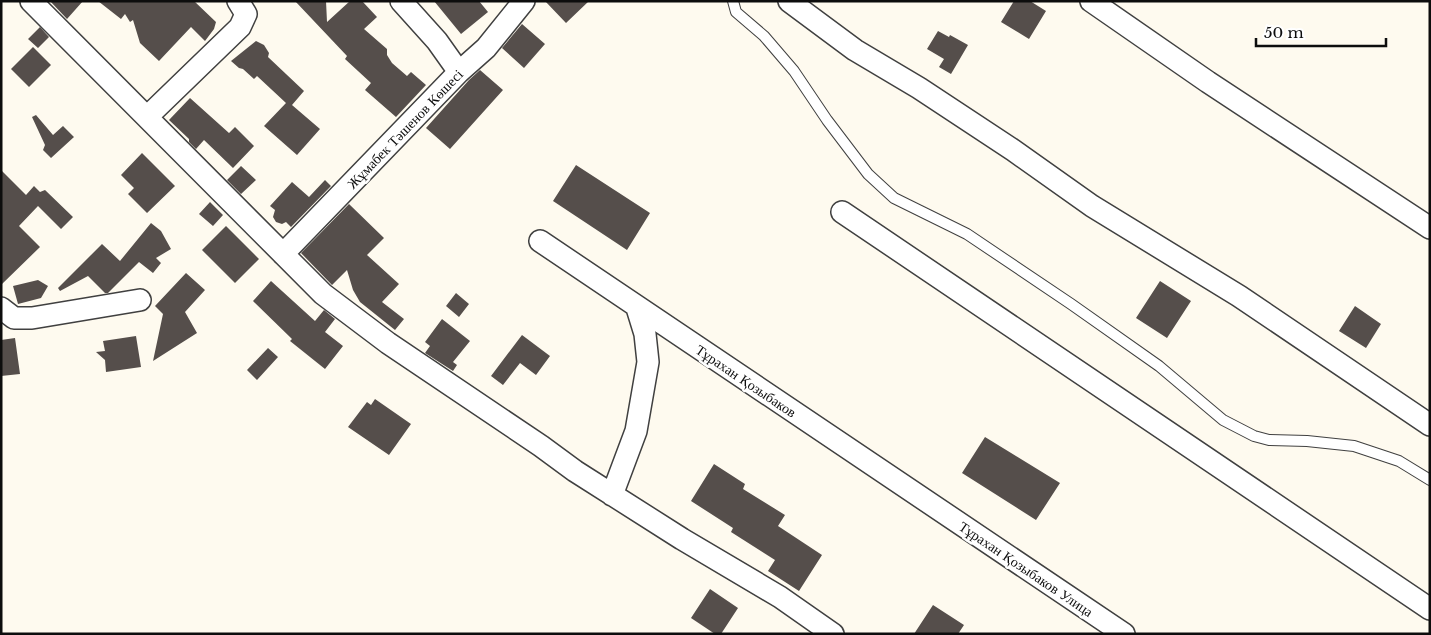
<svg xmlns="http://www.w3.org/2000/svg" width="1431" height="635" font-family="'Libre Baskerville',serif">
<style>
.building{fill:#554e4b}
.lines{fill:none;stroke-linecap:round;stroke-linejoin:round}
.lane-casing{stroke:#404040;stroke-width:12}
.street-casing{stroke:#404040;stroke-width:24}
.lane{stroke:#fff;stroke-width:10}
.street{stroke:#fff;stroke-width:21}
.labels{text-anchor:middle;stroke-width:5;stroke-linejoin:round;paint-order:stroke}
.street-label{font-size:14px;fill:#0d0d0d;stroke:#fff}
</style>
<rect width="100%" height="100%" fill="#fefaef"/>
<path class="building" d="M 50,1 L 83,1 L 67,19 Z
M 98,1 L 194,1 L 216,22 L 214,29 L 205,41 L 191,27 L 159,61 L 140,43 L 133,20 L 130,22 L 125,14 L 121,19 Z
M 295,1 L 326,1 L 327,22 L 350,1 L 362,1 L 377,17 L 364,29 L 387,49 L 387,55 L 392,63 L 407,76 L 411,72 L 426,85 L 396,117 L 365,90 L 371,83 L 345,59 L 347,56 Z
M 434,1 L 479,1 L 488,12 L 461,34 Z
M 545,1 L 589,1 L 566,23 Z
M 1014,1 L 1030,1 L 1046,11 L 1029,39 L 1001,22 Z
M 522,24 L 545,44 L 524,68 L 502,48 Z
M 40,27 L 49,37 L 38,48 L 28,39 Z
M 938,31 L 949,37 L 950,35 L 968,45 L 951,74 L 939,67 L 944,59 L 927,49 Z
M 256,41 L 264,45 L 269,53 L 268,57 L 304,91 L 292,105 L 320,129 L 297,155 L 264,126 L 286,103 L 257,76 L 254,79 L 243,69 L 239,68 L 231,61 Z
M 33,47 L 51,65 L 29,87 L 11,69 Z
M 480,70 L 503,90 L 450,149 L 426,128 L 469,80 Z
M 190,98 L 229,133 L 235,127 L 254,146 L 233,168 L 204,140 L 196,149 L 189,142 L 189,139 L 169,120 Z
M 36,115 L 53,135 L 63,126 L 74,137 L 51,158 L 43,150 L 45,145 L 32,117 Z
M 142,153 L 175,186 L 147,213 L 128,194 L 134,188 L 121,175 Z
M 576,165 L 650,213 L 627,250 L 553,201 Z
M 241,166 L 256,180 L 241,194 L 227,180 Z
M 1,170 L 26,195 L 34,186 L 40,192 L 45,190 L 73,217 L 61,229 L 38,206 L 19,226 L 40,247 L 1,285 Z
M 325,180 L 331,186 L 291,227 L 286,222 L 282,224 L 276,222 L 273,217 L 275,210 L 270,206 L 292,182 L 309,197 Z
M 210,202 L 223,215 L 213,226 L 199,214 Z
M 349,204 L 384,238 L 367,255 L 399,284 L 382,302 L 404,319 L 395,330 L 360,302 L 353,290 L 347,270 L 332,285 L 301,253 Z
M 151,223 L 161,231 L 171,249 L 156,258 L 161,263 L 153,273 L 139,262 L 108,293 L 105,293 L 88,276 L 60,291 L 58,288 L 102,244 L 120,261 Z
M 226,226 L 259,259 L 235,283 L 202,250 Z
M 186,273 L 205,290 L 185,312 L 197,333 L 153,361 L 163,314 L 155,306 Z
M 38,280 L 48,286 L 41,298 L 18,304 L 13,286 Z
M 271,281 L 315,321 L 324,310 L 335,319 L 325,332 L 343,346 L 325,369 L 290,341 L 292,339 L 253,301 Z
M 1160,281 L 1191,301 L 1167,338 L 1136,318 Z
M 456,293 L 469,304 L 459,317 L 446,306 Z
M 1355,306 L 1381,324 L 1366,348 L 1339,331 Z
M 442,319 L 470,341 L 453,362 L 457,365 L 453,371 L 425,353 L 430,346 L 425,342 Z
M 522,335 L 550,356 L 536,375 L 520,363 L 503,385 L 491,376 Z
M 136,336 L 141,367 L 106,372 L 105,360 L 96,352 L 105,351 L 103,341 Z
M 15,338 L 20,374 L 1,376 L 1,340 Z
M 268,348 L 278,357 L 257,380 L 247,370 Z
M 375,399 L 411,424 L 389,455 L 348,427 L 367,402 L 371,405 Z
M 985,437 L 1060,483 L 1036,520 L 962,473 Z
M 714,464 L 745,484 L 743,489 L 785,515 L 778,526 L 822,555 L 799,591 L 768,571 L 775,560 L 731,532 L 733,528 L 691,501 Z
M 710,589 L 738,608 L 721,634 L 715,634 L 691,618 Z
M 933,605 L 964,625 L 958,634 L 914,634 Z"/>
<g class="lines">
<g class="lane-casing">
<path id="lane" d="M 733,1 L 736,12 L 764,36 L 794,71 L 827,120 L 868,174 L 894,198 L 967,234 L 1071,304 L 1159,366 L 1223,420 L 1254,436 L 1269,440 L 1307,441 L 1354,446 L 1399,461 L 1430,480"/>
</g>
<g class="street-casing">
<path id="street" d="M 31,1 L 323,294 L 388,343 L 541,446 L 575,471 L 682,539 L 780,597 L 833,634
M 401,1 L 437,41 L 459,72
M 789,1 L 855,50 L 919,88 L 1013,150 L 1092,206 L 1239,296 L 1430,425
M 1091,1 L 1208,82 L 1430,228
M 147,117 L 240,27 L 246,14 L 238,1
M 842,212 L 1430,609
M 540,241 L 1124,634
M 283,254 L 459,72 L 486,48 L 524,1
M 1,308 L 14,318 L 32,318 L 140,300
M 612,495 L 636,431 L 648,362 L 645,334 L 637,308"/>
</g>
<use href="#lane" class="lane"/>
<use href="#street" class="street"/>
</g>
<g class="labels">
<g class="street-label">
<text transform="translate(405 129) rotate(-46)" y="5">Жұмабек Тәшенов Көшесі</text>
<text transform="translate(746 381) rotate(34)" y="5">Тұрахан Қозыбаков</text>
<text transform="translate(1026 569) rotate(34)" y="5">Тұрахан Қозыбаков Улица</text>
</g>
</g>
<rect width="1431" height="635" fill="none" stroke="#0d0d0d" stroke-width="5"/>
<path d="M1256 38v8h130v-8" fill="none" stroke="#0d0d0d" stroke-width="2.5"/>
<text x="1264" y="38" font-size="15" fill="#0d0d0d" stroke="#ffffff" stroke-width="4" paint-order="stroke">50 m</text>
</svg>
